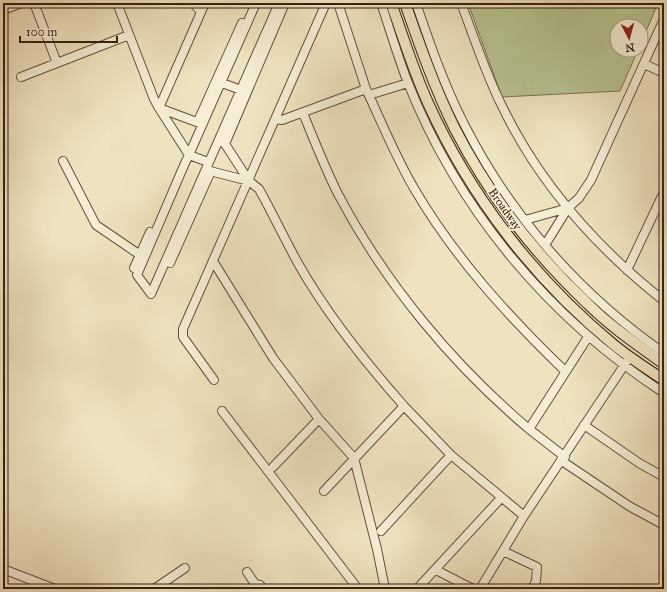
<svg xmlns="http://www.w3.org/2000/svg" width="667" height="592" font-family="'IM FELL Great Primer',serif">
<style>
.green{fill:#b8c492;stroke:#777251}
.lines{fill:none;stroke-linecap:round;stroke-linejoin:round}
.minor-casing{stroke:#64503c;stroke-width:10}
.major-casing{stroke:#361f10;stroke-width:12}
.minor{stroke:#f5edd5;stroke-width:8}
.major{stroke:#efe3bf;stroke-width:10}
.labels{text-anchor:middle;stroke-width:3.5;stroke-linejoin:round;paint-order:stroke}
.street-label{font-size:12px;fill:#361f10;stroke:#f5edd5}
</style>
<rect width="100%" height="100%" fill="#efe3bf"/>
<filter id="stains"><feTurbulence type="fractalNoise" baseFrequency=".005" numOctaves="4"/><feColorMatrix values="0 0 0 0 .2 0 0 0 0 .09 0 0 0 0 .02 0 0 0 .5 -.17"/></filter>
<radialGradient id="worn" r=".72"><stop offset=".6" stop-color="#630" stop-opacity="0"/><stop offset="1" stop-color="#630" stop-opacity=".3"/></radialGradient>
<path class="green" d="M 468,3 L 658,3 L 641,43 L 641,26 L 617,26 L 617,50 L 638,50 L 620,91 L 502,97 Z"/>
<g class="lines">
<g class="minor-casing">
<path id="minor" d="M 34,3 L 57,63 L 129,35
M 117,3 L 154,99 L 159,108 L 205,3
M 193,3 L 201,12
M 338,3 L 366,89
M 381,3 C 390,30 398,57 408,83 C 459,211 549,318 664,393
M 416,3 C 430,44 444,85 464,124 C 510,215 580,295 664,353
M 461,3 C 474,37 485,72 501,104 C 538,182 597,248 664,301
M 3,10 L 22,3
M 644,64 L 664,73
M 21,77 L 57,63
M 222,83 L 241,90
M 369,95 L 408,83
M 159,108 L 189,155 L 256,3
M 159,108 L 202,124
M 303,113 C 314,140 325,168 338,194 C 385,283 452,364 529,429 L 588,337
M 276,119 L 282,120 L 366,89 C 382,123 396,158 415,190 C 455,258 508,316 565,371
M 198,121 L 242,23
M 225,144 L 285,3
M 63,161 L 96,225 L 140,255
M 206,170 L 249,181 L 225,144 L 222,142
M 249,181 L 259,189 C 273,214 285,240 299,265 C 328,316 365,362 404,406
M 525,220 L 568,208
M 545,245 L 568,208 L 579,198 L 591,180 L 664,19
M 213,261 L 273,358 L 319,419 L 354,458 L 377,549 L 385,589
M 170,263 L 211,171
M 134,268 L 150,232
M 627,270 L 664,192
M 151,294 L 279,3
M 151,294 L 137,275 L 185,163 L 189,155 L 208,162
M 214,380 L 183,337 L 183,329 L 326,3
M 222,411 L 358,589
M 584,425 L 639,463 L 664,477
M 529,429 L 565,457
M 562,461 L 629,506 L 664,525
M 273,467 L 319,419
M 324,491 L 404,406 L 451,455 L 524,516
M 381,531 L 451,455
M 503,551 L 537,567 L 536,581 L 532,589
M 3,569 L 55,589
M 436,570 L 473,589
M 247,572 L 255,584 L 260,585 L 263,589
M 154,589 L 185,568
M 417,589 L 501,498
M 480,589 L 524,516 L 627,361"/>
</g>
<g class="major-casing">
<path id="major" d="M 391,3 C 403,36 413,70 428,103 C 470,196 535,280 614,345 C 630,358 647,369 664,380
M 405,3 C 420,46 435,89 455,129 C 489,195 535,254 588,304 C 611,327 638,345 664,364"/>
</g>
<use href="#minor" class="minor"/>
<use href="#major" class="major"/>
</g>
<g class="labels">
<g class="street-label">
<text transform="translate(505 209) rotate(55)" y="4">Broadway</text>
</g>
</g>
<rect width="667" height="592" fill="none" stroke="#efe3bf" stroke-width="16"/>
<rect x="4" y="4" width="659" height="584" fill="none" stroke="#361f10" stroke-width="2"/>
<rect x="8" y="8" width="651" height="576" fill="none" stroke="#361f10"/>
<g transform="translate(629 38) rotate(174)"><circle r="19" fill="#f5edd5" stroke="#a99b86"/>
<path d="M0-3L7 15L0 10L-7 15Z" fill="#8f2418"/>
<text y="-6" font-size="11" font-weight="bold" text-anchor="middle" fill="#361f10">N</text>
</g>
<path d="M20 36v6h97v-6" fill="none" stroke="#361f10" stroke-width="2"/>
<text x="26" y="36" font-size="12" fill="#361f10" stroke="#f5edd5" stroke-width="3" paint-order="stroke">100 m</text>
<rect width="100%" height="100%" filter="url(#stains)"/>
<rect width="100%" height="100%" fill="url(#worn)"/>
</svg>
